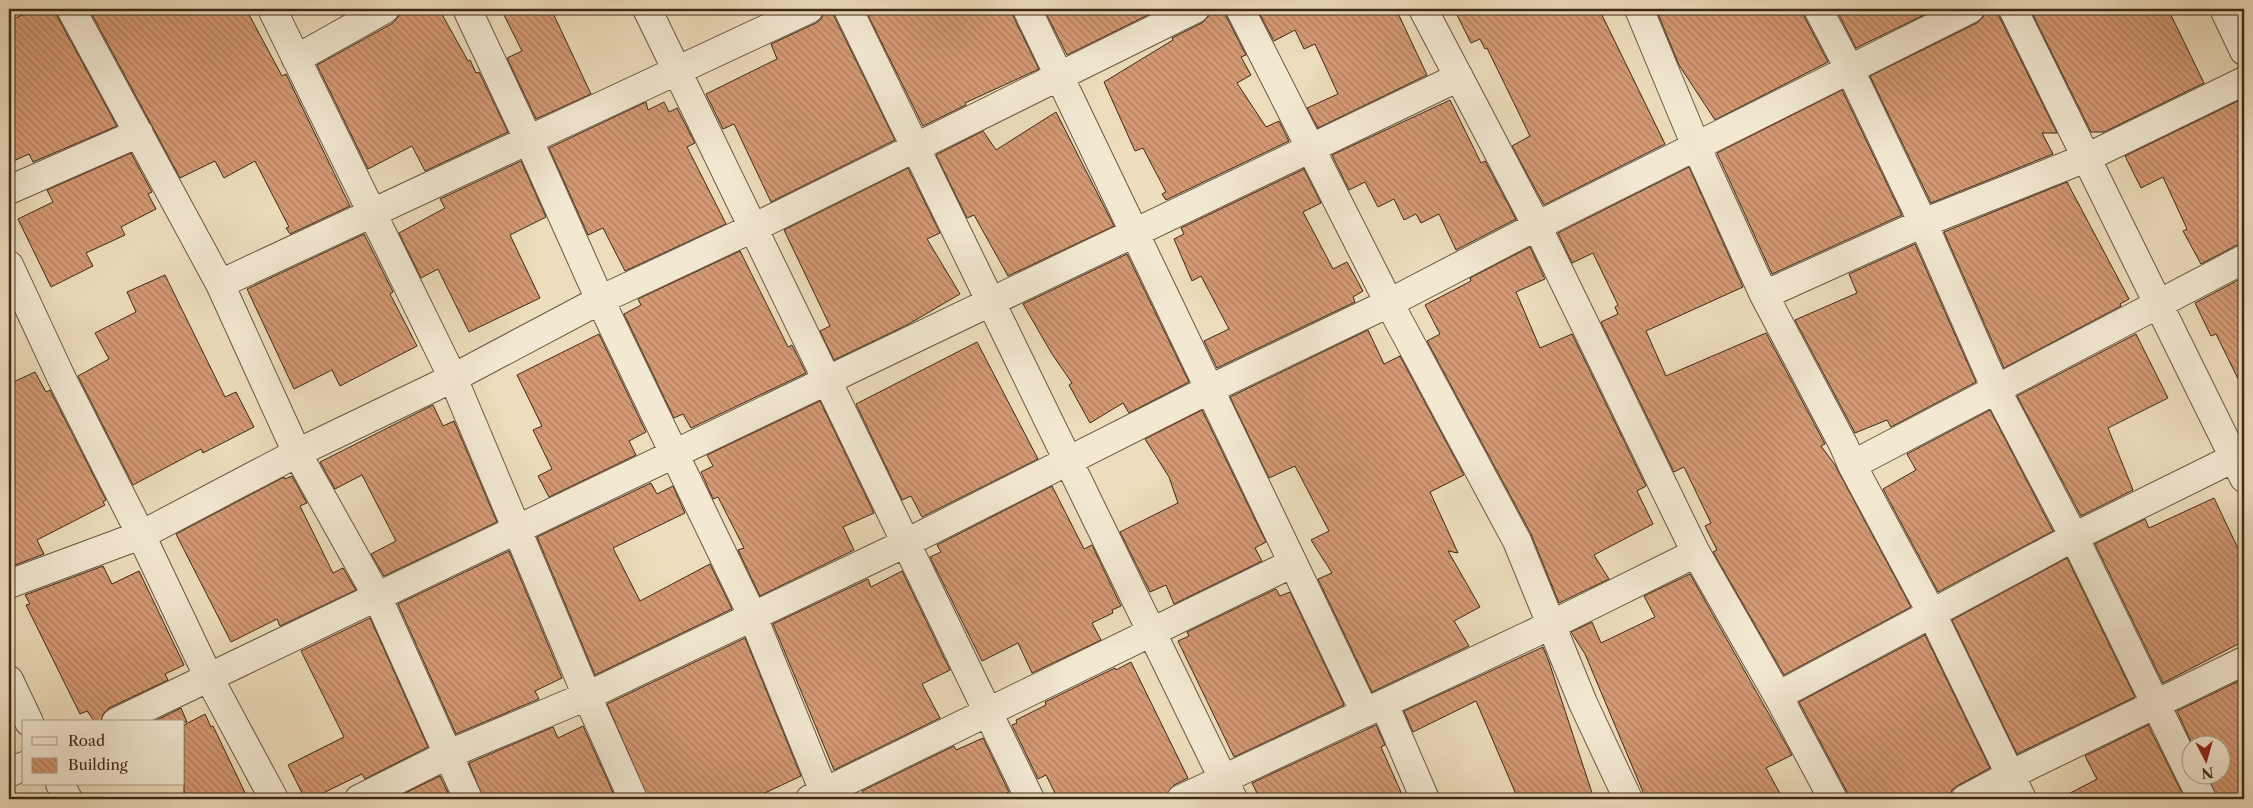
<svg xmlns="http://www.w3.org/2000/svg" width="2253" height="808" font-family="'Libre Caslon Text',serif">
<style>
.building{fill:url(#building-back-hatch);stroke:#3d2a17}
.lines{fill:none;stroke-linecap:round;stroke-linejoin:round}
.minor-casing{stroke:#695740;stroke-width:30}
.minor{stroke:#f3e9d3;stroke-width:28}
</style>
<defs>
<pattern id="building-back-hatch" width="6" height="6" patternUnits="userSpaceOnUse" patternTransform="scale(1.25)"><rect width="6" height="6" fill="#d59a75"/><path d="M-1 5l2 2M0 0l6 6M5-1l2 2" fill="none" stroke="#ae7e5f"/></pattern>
</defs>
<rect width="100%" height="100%" fill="#edddbc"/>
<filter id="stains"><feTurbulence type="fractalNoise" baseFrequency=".004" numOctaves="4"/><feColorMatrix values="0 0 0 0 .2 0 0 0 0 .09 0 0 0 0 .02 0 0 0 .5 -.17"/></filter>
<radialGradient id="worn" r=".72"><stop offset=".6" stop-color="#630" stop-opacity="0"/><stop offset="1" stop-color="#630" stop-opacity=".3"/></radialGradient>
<path class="building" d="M 35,9 L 55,9 L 57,16 L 117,126 L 33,162 L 29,154 L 9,163 L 9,21 Z
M 89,9 L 246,9 L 282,76 L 286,74 L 350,206 L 290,234 L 286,228 L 289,227 L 255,161 L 224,178 L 215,161 L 180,178 Z
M 406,9 L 439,9 L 468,61 L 470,60 L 476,73 L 479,72 L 508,132 L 425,171 L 412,146 L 368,169 L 317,65 L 393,23 L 398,17 L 400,12 Z
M 501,9 L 551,9 L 591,94 L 536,119 L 507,58 L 522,51 Z
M 824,9 L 833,9 L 834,16 L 895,140 L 771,202 L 734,124 L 723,129 L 706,94 L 777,59 L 771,44 L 816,23 L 822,18 Z
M 865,9 L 1012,9 L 1013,16 L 1039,69 L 965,103 L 966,105 L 923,126 Z
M 1044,9 L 1160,9 L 1067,55 Z
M 1210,9 L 1224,9 L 1226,16 L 1246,55 L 1241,57 L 1251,75 L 1237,83 L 1266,127 L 1279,121 L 1289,141 L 1166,200 L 1162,194 L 1166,192 L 1143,148 L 1135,151 L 1104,82 L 1173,40 L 1172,38 L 1202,23 L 1208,17 Z
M 1257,9 L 1396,9 L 1427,75 L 1318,128 L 1307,108 L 1338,94 L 1315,44 L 1304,49 L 1295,30 L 1274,41 Z
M 1454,9 L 1599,9 L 1665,144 L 1544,205 L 1512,146 L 1530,136 L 1487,48 L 1485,49 L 1480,39 L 1471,43 Z
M 1656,9 L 1802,9 L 1804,16 L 1828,62 L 1715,120 L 1679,65 Z
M 1836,9 L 1936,9 L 1856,48 Z
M 1985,9 L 1998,9 L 1999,16 L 2057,133 L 2042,133 L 2053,154 L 1931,203 L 1870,76 L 1977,23 L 1983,17 Z
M 2030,9 L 2168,9 L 2204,83 L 2104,132 L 2091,132 Z
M 1842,90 L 1902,215 L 1772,274 L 1717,153 Z
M 2244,98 L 2244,243 L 2237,245 L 2201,264 L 2183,231 L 2187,229 L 2163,177 L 2141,188 L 2125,156 Z
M 1450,100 L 1481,163 L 1485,161 L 1516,219 L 1456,250 L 1439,214 L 1421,223 L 1416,214 L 1404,220 L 1394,199 L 1378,207 L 1365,182 L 1349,190 L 1332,155 Z
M 646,102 L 648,110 L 664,102 L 669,112 L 677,108 L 695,143 L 687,147 L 726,224 L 625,271 L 603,228 L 588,235 L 549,148 Z
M 1056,112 L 1114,226 L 1008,276 L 974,215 L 967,218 L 936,155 L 983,131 L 996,150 Z
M 131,153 L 152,192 L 148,194 L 156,209 L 121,227 L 125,235 L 86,253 L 93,266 L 51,287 L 18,219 L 53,202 L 47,190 Z
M 521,161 L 546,217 L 510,235 L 540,298 L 469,332 L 438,269 L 421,278 L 399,233 L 445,208 L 440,199 Z
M 1689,167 L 1743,287 L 1646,331 L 1666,376 L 1766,333 L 1825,444 L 1821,446 L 1835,465 L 1911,607 L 1784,675 L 1713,552 L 1717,550 L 1705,526 L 1711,523 L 1684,467 L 1674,472 L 1601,322 L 1618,314 L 1615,307 L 1618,305 L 1593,253 L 1572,263 L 1558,233 Z
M 908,168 L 940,233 L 927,239 L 960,294 L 907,325 L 834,360 L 820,331 L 830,326 L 784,230 Z
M 1304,169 L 1321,203 L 1303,212 L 1333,269 L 1347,262 L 1363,291 L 1353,297 L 1355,302 L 1217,368 L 1204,341 L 1229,329 L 1201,276 L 1192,281 L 1174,239 L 1184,234 L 1181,228 Z
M 2067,182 L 2129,299 L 2120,304 L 2121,306 L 2004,368 L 1944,232 Z
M 364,234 L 393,292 L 390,294 L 417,346 L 340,386 L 332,370 L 294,389 L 247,289 Z
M 1915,244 L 1976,382 L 1891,427 L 1887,420 L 1855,433 L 1795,320 L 1857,293 L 1849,274 Z
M 1530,247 L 1545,279 L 1516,292 L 1540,348 L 1572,334 L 1646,486 L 1637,491 L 1653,524 L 1594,555 L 1609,579 L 1559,603 L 1531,534 L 1427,341 L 1440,334 L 1425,305 L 1471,281 L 1470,278 Z
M 740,251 L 788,347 L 792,345 L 806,373 L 691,428 L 683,414 L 674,418 L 624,314 L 641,305 L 638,299 Z
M 1127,254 L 1189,382 L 1129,413 L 1123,403 L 1090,423 L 1069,385 L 1072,383 L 1052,354 L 1023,304 Z
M 165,275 L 225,397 L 236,392 L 254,427 L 203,453 L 201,449 L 133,485 L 78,376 L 109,359 L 95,333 L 136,312 L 127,292 Z
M 2244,277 L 2244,391 L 2216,334 L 2211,336 L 2195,303 Z
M 1368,330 L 1384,364 L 1400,356 L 1464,475 L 1430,492 L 1458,553 L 1448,551 L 1480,607 L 1454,621 L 1469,646 L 1372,692 L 1318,579 L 1332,573 L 1311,540 L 1329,531 L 1295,466 L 1269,478 L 1230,397 Z
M 599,334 L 646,432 L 629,441 L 636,455 L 549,497 L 538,476 L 552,469 L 533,430 L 542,426 L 517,375 Z
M 2136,334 L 2168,398 L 2108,428 L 2133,490 L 2081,516 L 2017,396 Z
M 977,342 L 1038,459 L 922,517 L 911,496 L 902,500 L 856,404 Z
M 35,372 L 46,392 L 50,390 L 106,500 L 103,502 L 105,505 L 37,540 L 44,554 L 10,567 L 9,384 Z
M 820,401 L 874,513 L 843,527 L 854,550 L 760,596 L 738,550 L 744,548 L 718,497 L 713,499 L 701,472 L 713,466 L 707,455 Z
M 433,405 L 443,426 L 454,421 L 497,522 L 384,576 L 371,554 L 396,541 L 362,475 L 335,489 L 320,462 Z
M 1202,410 L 1266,542 L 1255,548 L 1262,561 L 1174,604 L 1166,585 L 1150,592 L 1120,532 L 1178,503 L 1169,477 L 1145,439 Z
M 1990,410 L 2053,531 L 1938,592 L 1883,489 L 1916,470 L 1907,454 Z
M 292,476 L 307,503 L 300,506 L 333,573 L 343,568 L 356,590 L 280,626 L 277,619 L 231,642 L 176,534 L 284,477 L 285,479 Z
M 651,483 L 657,494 L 673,486 L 685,513 L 613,548 L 640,601 L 710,564 L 732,609 L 595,675 L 537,537 Z
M 1052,486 L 1084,549 L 1092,545 L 1121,606 L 1112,610 L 1113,613 L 1092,623 L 1101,640 L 1032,673 L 1018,643 L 982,661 L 930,557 L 941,552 L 937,545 Z
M 2214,498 L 2244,561 L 2244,641 L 2163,683 L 2095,544 L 2145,519 L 2149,528 Z
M 509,551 L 562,678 L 535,691 L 539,699 L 456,734 L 398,604 Z
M 2067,558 L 2135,697 L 2017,754 L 1952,620 Z
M 103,566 L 112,584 L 139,571 L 184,665 L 165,674 L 168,680 L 109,708 L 103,714 L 101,722 L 95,722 L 87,711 L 80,714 L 26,605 L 30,604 L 25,595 Z
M 902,571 L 950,670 L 922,684 L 940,718 L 834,770 L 773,624 L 868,579 L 871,587 Z
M 1690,574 L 1792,755 L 1766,768 L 1783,799 L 1646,799 L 1585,654 L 1571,632 L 1592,622 L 1601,643 L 1655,617 L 1644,596 Z
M 1276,589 L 1280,596 L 1290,592 L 1344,705 L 1234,757 L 1178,641 L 1189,636 L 1187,632 Z
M 370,618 L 428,747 L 365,779 L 362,774 L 311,799 L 305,799 L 288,765 L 344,737 L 301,651 Z
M 1925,635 L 1990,768 L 1957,786 L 1952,790 L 1948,799 L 1849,799 L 1847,792 L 1799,702 Z
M 745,638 L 801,776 L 752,799 L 648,799 L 607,704 Z
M 1543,647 L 1549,662 L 1594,799 L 1518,799 L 1476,701 L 1413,732 L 1404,711 Z
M 1131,662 L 1188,778 L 1174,785 L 1163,799 L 1058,799 L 1046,775 L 1038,779 L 1012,725 L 1017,723 L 1016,720 L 1046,705 L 1045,702 L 1115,668 L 1116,670 Z
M 2243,679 L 2244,799 L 2217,799 L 2208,776 L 2220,776 L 2220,746 L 2193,746 L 2177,711 Z
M 181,708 L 187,722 L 153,722 Z
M 205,714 L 211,727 L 213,726 L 248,799 L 184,799 L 184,725 Z
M 1376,725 L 1385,745 L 1381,747 L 1404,799 L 1260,799 L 1252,783 Z
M 2148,725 L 2185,799 L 2059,799 L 2097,779 L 2085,756 Z
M 583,726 L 616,799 L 483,799 L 469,763 L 553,727 L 558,738 Z
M 983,738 L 1009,792 L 992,799 L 866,799 L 862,791 L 954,746 L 956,750 Z
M 440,776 L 451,799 L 393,799 Z"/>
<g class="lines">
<g class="minor-casing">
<path id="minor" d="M 71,9 L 220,284 L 297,453 L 377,596 L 468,799
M 272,9 L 453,378 L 587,696 L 633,799
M 467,9 L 529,141 L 600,300 L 753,617 L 827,799
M 647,9 L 1030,799
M 848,9 L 1233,799
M 1027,9 L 1365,713
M 1240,9 L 1389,303 L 1517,541 L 1583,703 L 1628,799
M 1423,9 L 1537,226 L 1696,553 L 1778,696 L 1833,799
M 1639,9 L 1696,146 L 1764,295 L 1844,446 L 1852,465 L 1931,612 L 2022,799
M 1818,9 L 1850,70 L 1923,223 L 1996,389 L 2074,537 L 2202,799
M 2013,9 L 2244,478
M 2224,9 L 2244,51
M 296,59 L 385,9
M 9,190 L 139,133
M 9,265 L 61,377 L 141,535 L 209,678 L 274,799
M 220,284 L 809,9
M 1764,295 L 1923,223 L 2086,158 L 2244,81
M 1852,465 L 2244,259
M 9,584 L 141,535 L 297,453 L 453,378 L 600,300 L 753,228 L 1195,9
M 9,680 L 29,722
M 1778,696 L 2074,537 L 2244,453
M 1384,704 L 1425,799
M 116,722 L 1459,77
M 9,773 L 24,766
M 60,784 L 68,799
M 359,799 L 449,754 L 587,696 L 906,543 L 1210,389 L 1389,303 L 1537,226 L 1970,9
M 810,799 L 1293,563
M 1181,799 L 1551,625 L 1696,553
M 1965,799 L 2010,775 L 2244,661"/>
</g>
<use href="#minor" class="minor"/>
</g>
<rect width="2253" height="808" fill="none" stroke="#edddbc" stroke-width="30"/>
<rect x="10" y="10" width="2233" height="788" fill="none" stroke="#3d2a17" stroke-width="2.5"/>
<rect x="15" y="15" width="2223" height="778" fill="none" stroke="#3d2a17"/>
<rect x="22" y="720" width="162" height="65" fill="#f3e9d3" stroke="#aa9d88"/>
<rect x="32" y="737" width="25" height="8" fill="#f3e9d3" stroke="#aa9d88"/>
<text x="68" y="746" font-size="15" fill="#3d2a17">Road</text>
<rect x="32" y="758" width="25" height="15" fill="url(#building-back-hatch)" stroke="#aa9d88"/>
<text x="68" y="770" font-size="15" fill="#3d2a17">Building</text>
<g transform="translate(2206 760) rotate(174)"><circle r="24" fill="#f3e9d3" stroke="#aa9d88"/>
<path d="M0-4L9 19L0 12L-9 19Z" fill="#8f2418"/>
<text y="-8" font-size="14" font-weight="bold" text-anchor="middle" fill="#3d2a17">N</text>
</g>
<rect width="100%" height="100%" filter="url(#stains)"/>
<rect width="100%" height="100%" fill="url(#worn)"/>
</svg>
